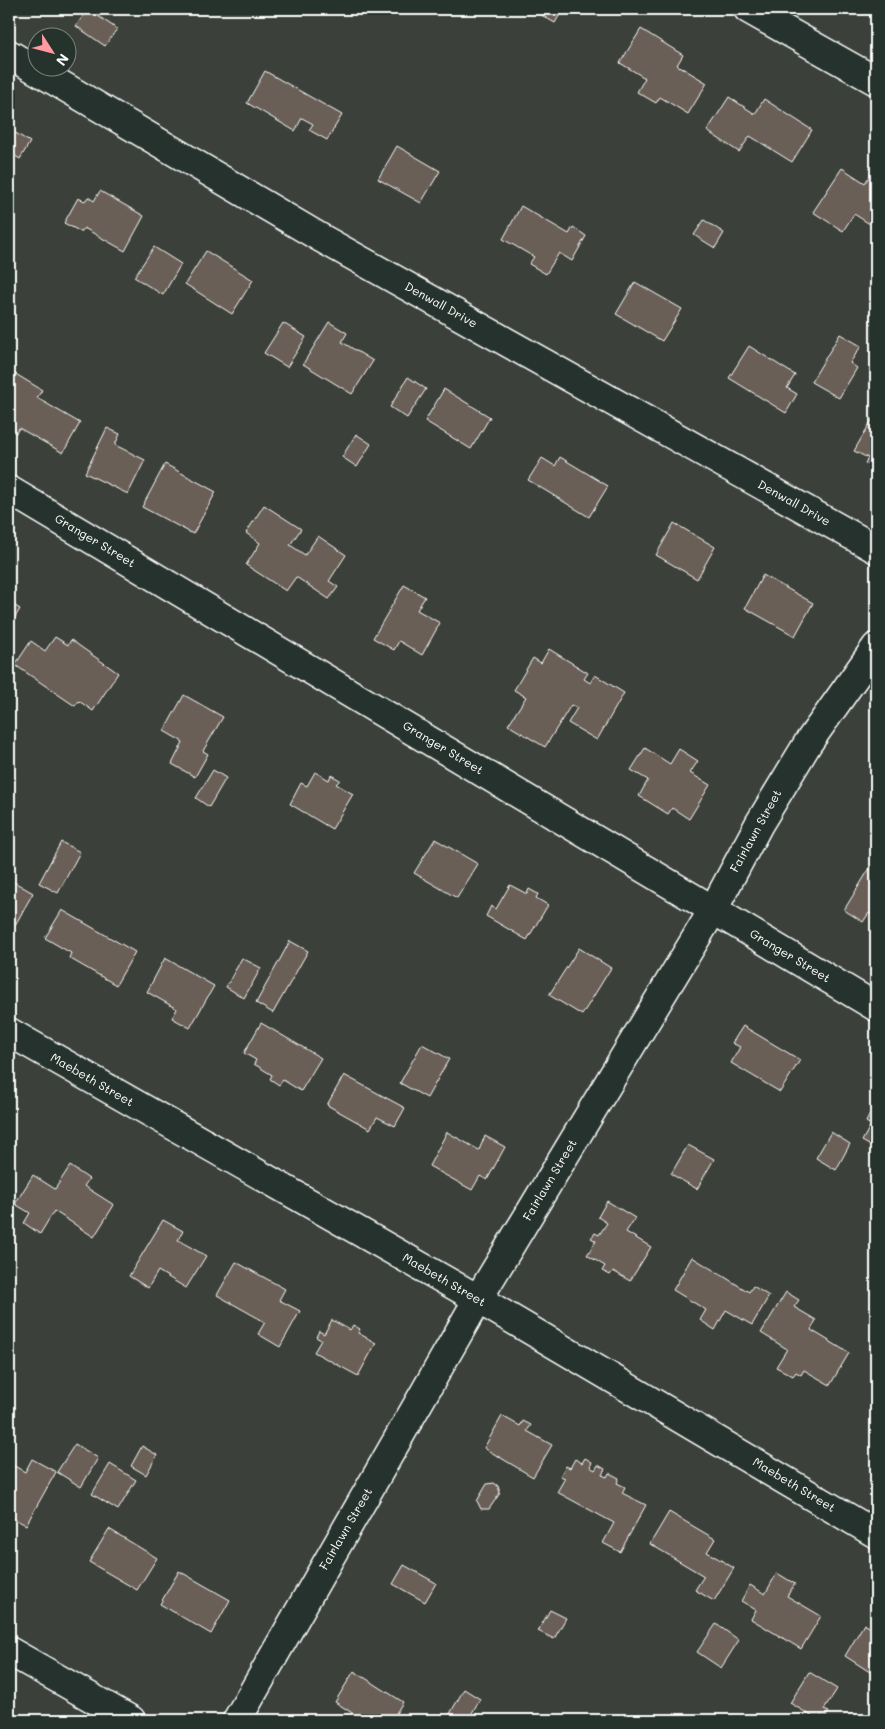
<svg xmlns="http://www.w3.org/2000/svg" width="885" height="1729" font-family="Mali,sans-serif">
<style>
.building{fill:#6b5f57;stroke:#fff}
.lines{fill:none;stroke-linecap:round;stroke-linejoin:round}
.street-casing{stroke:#fff;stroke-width:31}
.street{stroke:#26332d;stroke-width:28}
.labels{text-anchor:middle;stroke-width:4.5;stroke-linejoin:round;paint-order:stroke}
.street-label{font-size:12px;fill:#fff;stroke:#26332d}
</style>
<rect width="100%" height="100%" fill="#3b403a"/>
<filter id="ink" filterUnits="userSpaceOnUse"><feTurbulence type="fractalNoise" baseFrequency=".02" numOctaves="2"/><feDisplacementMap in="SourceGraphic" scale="10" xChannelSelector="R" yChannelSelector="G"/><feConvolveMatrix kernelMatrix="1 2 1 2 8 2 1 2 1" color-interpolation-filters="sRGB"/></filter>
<g filter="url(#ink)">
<path class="building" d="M 88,9 L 117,29 L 105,46 L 76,26 Z
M 531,9 L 563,9 L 555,23 Z
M 641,29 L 683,55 L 677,65 L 707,83 L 688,114 L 660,97 L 656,103 L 637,92 L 645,78 L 620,63 Z
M 265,71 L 342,115 L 327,140 L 309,130 L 313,124 L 302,118 L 295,131 L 247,103 Z
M 729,97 L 755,114 L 764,99 L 812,130 L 792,162 L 750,136 L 739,152 L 707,131 Z
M 9,129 L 30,142 L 20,159 L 9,152 Z
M 397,146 L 440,171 L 421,203 L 378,179 Z
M 876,166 L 876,228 L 854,214 L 843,231 L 813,212 L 842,168 L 865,183 Z
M 100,191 L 144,216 L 125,251 L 84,228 L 81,232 L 64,223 L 78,198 L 85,201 L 88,197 L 94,201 Z
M 521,206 L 569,234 L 573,227 L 586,236 L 572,261 L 559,253 L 546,274 L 529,264 L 534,257 L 503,239 Z
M 704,220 L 724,233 L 715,248 L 694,235 Z
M 154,247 L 181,264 L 163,295 L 134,277 Z
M 206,251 L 253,280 L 232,314 L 185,284 Z
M 635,282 L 682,309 L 662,341 L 616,314 Z
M 329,322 L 347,333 L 342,342 L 373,361 L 352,394 L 303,364 Z
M 283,323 L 306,337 L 287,367 L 264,353 Z
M 840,334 L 861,346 L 850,363 L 857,368 L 839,398 L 811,382 Z
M 749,346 L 795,375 L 787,388 L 797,394 L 786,413 L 729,378 Z
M 9,370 L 42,390 L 37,398 L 80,423 L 63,453 L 19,428 L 16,433 L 9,429 Z
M 408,377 L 426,389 L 407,418 L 390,407 Z
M 444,389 L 490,417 L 471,449 L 425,421 Z
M 873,418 L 876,419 L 876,469 L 865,463 L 868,458 L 854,451 Z
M 107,428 L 120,434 L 115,445 L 145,460 L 128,494 L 85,473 Z
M 356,434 L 371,444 L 357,467 L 342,457 Z
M 560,457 L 608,486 L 589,517 L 528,480 L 542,458 L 555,466 Z
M 165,464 L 216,492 L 193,534 L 142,507 Z
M 264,505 L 301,529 L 290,545 L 305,555 L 318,536 L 346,555 L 329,581 L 338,587 L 329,599 L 296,577 L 286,591 L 246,565 L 260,543 L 246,533 Z
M 674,523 L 715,547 L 697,579 L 656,555 Z
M 763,575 L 813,603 L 795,636 L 745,608 Z
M 404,585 L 425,597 L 417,610 L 440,623 L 422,655 L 399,641 L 394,650 L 373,638 Z
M 9,602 L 20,609 L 9,627 Z
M 55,637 L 68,645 L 71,640 L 118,673 L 93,711 L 79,701 L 75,706 L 15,665 L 31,641 L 45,651 Z
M 549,649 L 588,673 L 584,679 L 590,683 L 595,675 L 624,693 L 597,740 L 568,723 L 577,708 L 571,705 L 545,747 L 508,725 L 526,697 L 514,690 L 533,658 L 541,663 Z
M 184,695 L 223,717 L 203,751 L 208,754 L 195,777 L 172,764 L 183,742 L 164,731 Z
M 645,748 L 670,764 L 679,749 L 698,761 L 690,773 L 710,785 L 689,819 L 672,808 L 668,814 L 639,796 L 648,780 L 631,770 Z
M 213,770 L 226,778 L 209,807 L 196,798 Z
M 315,772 L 329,780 L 331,775 L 340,780 L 336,784 L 353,794 L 332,829 L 290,804 L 301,783 L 307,786 Z
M 435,839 L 478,864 L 457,898 L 414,873 Z
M 61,842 L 80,852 L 58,893 L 39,883 Z
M 876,858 L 876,917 L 869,913 L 863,922 L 844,910 Z
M 9,879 L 33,893 L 14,927 L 9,924 Z
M 510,885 L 527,894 L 529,889 L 538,894 L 536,898 L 548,905 L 527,940 L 486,916 L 491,906 L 496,909 Z
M 62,910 L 135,952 L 116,985 L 69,958 L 71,953 L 45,938 Z
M 290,941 L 308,951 L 273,1013 L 256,1003 Z
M 579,948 L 611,968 L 582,1015 L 549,995 Z
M 165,958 L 214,986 L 190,1028 L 172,1018 L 177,1009 L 147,992 Z
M 242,958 L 261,968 L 244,998 L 226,987 Z
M 261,1023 L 321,1058 L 301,1091 L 283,1080 L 279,1085 L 270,1079 L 272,1075 L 254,1064 L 256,1060 L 244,1053 Z
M 743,1026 L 800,1060 L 780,1092 L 731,1063 L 740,1047 L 732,1043 Z
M 422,1044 L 449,1059 L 427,1098 L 400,1083 Z
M 344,1075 L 405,1108 L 395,1126 L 377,1117 L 370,1129 L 327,1105 Z
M 870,1114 L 875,1117 L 876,1116 L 876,1149 L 862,1141 L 871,1125 L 866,1122 Z
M 447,1132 L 479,1150 L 485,1136 L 505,1147 L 487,1180 L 480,1176 L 472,1190 L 429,1166 Z
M 831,1132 L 850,1144 L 836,1170 L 816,1158 Z
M 688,1145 L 714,1159 L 697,1189 L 671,1174 Z
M 70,1166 L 89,1179 L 84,1186 L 114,1205 L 94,1237 L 54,1211 L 40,1234 L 24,1223 L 30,1213 L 15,1204 L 33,1175 L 55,1189 Z
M 607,1201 L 635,1218 L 626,1232 L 651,1247 L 630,1281 L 613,1271 L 610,1275 L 602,1271 L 605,1266 L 587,1255 L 596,1241 L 591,1238 L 595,1233 L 599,1235 L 607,1223 L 598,1217 Z
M 163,1220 L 183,1231 L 178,1240 L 206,1256 L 186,1288 L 158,1271 L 148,1288 L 129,1276 Z
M 692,1257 L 749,1292 L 753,1286 L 769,1296 L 752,1325 L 726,1310 L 715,1330 L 700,1320 L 706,1310 L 673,1290 Z
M 236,1262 L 285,1289 L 279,1300 L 300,1311 L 280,1347 L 258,1334 L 265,1322 L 217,1295 Z
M 786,1292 L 799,1300 L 794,1307 L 816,1320 L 811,1330 L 849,1353 L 830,1385 L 804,1370 L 801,1375 L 796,1372 L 793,1376 L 776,1367 L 787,1349 L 761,1333 Z
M 332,1320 L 350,1330 L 353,1325 L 360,1329 L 358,1333 L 376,1343 L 358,1376 L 314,1352 L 321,1340 L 316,1337 L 319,1331 L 324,1334 Z
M 876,1407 L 876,1423 L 870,1419 Z
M 502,1416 L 520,1426 L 523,1421 L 531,1425 L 527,1431 L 552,1445 L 533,1477 L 484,1448 Z
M 75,1444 L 98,1458 L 81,1487 L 57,1472 Z
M 142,1446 L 157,1455 L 146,1475 L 131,1466 Z
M 585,1458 L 592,1462 L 590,1467 L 595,1470 L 598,1465 L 605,1469 L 602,1475 L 607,1477 L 609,1473 L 619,1478 L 617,1483 L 625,1487 L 622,1493 L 646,1505 L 620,1552 L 603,1543 L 614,1523 L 557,1492 L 565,1478 L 560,1476 L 566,1466 L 570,1468 L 575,1459 L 582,1463 Z
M 32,1459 L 56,1472 L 26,1525 L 9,1516 L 12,1506 L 9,1504 L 9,1463 L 25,1472 Z
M 110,1464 L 136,1480 L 118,1510 L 92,1494 Z
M 494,1483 L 498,1486 L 500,1493 L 489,1509 L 481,1509 L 477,1501 L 487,1484 Z
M 669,1512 L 715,1539 L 707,1552 L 734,1568 L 714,1601 L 695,1590 L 704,1576 L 650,1544 Z
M 109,1529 L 157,1558 L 137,1590 L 89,1562 Z
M 404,1565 L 436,1583 L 425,1602 L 393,1584 Z
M 179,1571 L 230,1600 L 211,1634 L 160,1604 Z
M 777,1573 L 795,1584 L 787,1596 L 821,1616 L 801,1649 L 751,1619 L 756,1610 L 741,1601 L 750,1585 L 765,1594 Z
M 550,1610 L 566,1618 L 554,1639 L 538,1631 Z
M 716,1624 L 739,1640 L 721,1668 L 697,1652 Z
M 864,1624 L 876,1631 L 876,1676 L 845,1656 Z
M 354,1671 L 403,1702 L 392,1720 L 363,1720 L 335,1702 Z
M 809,1672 L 837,1689 L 824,1710 L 829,1712 L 825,1718 L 821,1716 L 818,1720 L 790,1703 Z
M 464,1689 L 480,1699 L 468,1720 L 449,1720 L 447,1719 Z"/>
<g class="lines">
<g class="street-casing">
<path id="street" d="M 748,9 L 876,81
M 9,54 L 321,238 L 876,549
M 9,490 L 876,1007
M 9,1032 L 478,1299 L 876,1534
M 9,1651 L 131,1720
M 237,1720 L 478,1299 L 713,910 L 759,824 L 808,743 L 876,647"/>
</g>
<use href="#street" class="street"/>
</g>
</g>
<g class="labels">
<g class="street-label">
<text transform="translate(441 305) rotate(29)" y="4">Denwall Drive</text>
<text transform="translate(794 503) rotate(29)" y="4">Denwall Drive</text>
<text transform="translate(95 541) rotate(31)" y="4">Granger Street</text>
<text transform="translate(443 748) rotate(31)" y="4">Granger Street</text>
<text transform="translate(756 831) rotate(-61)" y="4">Fairlawn Street</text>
<text transform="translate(790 956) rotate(31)" y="4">Granger Street</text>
<text transform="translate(92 1080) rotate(30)" y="4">Maebeth Street</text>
<text transform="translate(550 1180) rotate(-59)" y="4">Fairlawn Street</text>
<text transform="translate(444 1280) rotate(30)" y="4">Maebeth Street</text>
<text transform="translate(794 1485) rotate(31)" y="4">Maebeth Street</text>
<text transform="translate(346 1529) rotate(-60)" y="4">Fairlawn Street</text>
</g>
</g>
<rect width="885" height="1729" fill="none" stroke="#26332d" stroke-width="30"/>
<rect x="15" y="15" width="855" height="1699" fill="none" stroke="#fff" stroke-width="2" filter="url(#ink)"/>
<g transform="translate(52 52) rotate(126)"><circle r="24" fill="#26332d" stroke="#7d8581"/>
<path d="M0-4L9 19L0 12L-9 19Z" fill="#ff9aa2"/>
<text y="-8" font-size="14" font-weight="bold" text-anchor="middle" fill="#ffffff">N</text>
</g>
</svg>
